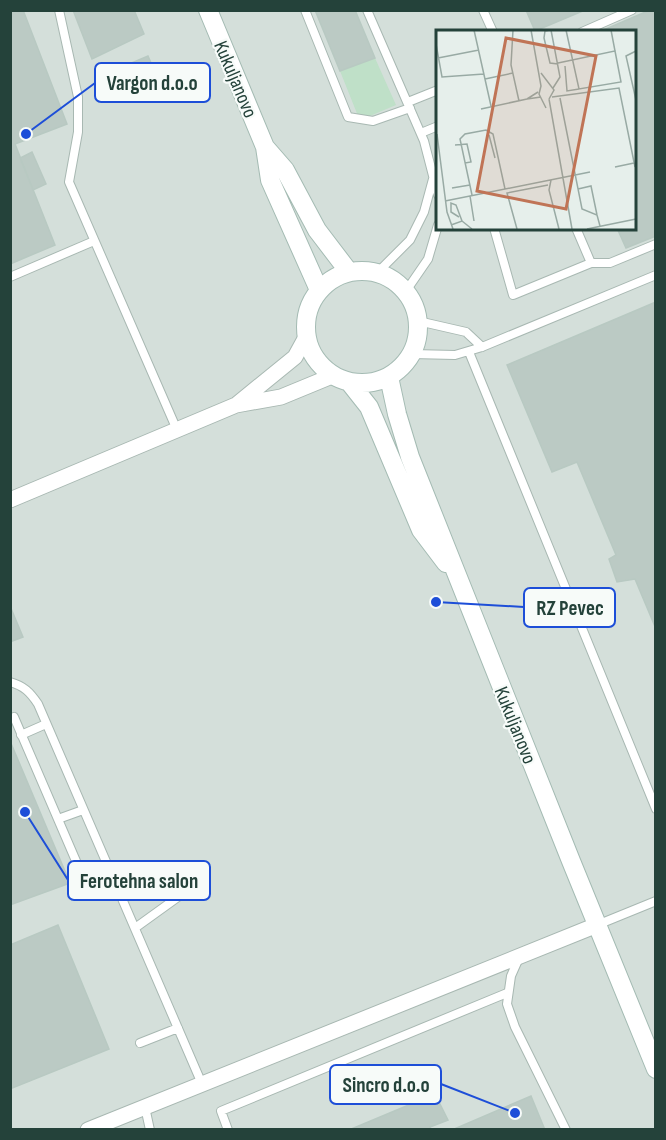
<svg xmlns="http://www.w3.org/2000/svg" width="666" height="1140" font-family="'Sofia Sans Condensed',sans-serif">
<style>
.built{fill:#d4dfda;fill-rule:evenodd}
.green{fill:#bfe0c8}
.building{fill:#bbcac4;stroke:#b8c9c2;stroke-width:1.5}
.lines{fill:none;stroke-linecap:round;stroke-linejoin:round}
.lane-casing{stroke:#a8b8b2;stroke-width:10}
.street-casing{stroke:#a8b8b2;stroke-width:17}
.secondary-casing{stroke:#a4bbb3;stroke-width:20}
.lane{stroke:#fff;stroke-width:8}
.street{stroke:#fff;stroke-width:15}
.secondary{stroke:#fff;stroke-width:18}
.labels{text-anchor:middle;stroke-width:4.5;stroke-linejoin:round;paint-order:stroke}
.street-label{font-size:20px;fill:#24423a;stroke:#f7fbf9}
.inset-road{fill:none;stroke:#98aaa4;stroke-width:1.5}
.view{fill:#c07456;fill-opacity:0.15;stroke:#c07456;stroke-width:3}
.inset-edge{fill:none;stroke:#24423a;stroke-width:3}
.leader{fill:none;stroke:#1d4ed8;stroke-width:2}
.callout-dot{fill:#1d4ed8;stroke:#f7fbf9;stroke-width:2}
.callout{fill:#f7fbf9;stroke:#1d4ed8;stroke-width:2}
.callout-label{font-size:21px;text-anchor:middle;font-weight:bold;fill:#24423a}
</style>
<rect width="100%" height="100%" fill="#e6efeb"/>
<path class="built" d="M 11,11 L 655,11 L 655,1129 L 11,1129 ZM 438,32 L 634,32 L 634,228 L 438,228 Z"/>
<path class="green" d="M 375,58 L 396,105 L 370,116 L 358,116 L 340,71 Z"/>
<path class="building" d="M 10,10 L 23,10 L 67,124 L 15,144 L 55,245 L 10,264 Z
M 73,10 L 134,10 L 144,34 L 92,59 Z
M 315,10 L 355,10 L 375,58 L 340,71 Z
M 526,10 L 585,10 L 535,31 Z
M 650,10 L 656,10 L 656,236 L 626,248 L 617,228 L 634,228 L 634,32 L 599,32 Z
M 148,56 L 159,81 L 132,93 L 120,68 Z
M 32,152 L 46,184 L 33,190 L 20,158 Z
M 656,302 L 656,629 L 635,579 L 617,582 L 609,559 L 616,555 L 577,462 L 552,472 L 507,365 Z
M 10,606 L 23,637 L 10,642 Z
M 10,741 L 70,883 L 10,905 Z
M 58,925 L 109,1049 L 10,1089 L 10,945 Z
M 435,1094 L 448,1120 L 430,1127 L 431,1130 L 349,1130 Z
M 531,1096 L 545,1130 L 452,1130 Z"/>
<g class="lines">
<g class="lane-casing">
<path id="lane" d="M 59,10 L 78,97 L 78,132 L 69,182 L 177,430
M 305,10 L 348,117 L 373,121 L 410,108
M 367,10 L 424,141 L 438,195
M 483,10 L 493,32
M 582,32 L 632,10
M 408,102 L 438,90
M 421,133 L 438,126
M 494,228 L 513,295 L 591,263
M 576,228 L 591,263 L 610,263 L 656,244
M 377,273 L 410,240 L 424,212 L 433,179
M 10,277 L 94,241
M 406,291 L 428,259 L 438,225
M 418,321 L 466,332 L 482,347
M 469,352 L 656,809
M 412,354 L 455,355 L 482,347 L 656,275
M 10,682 C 24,686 30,692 38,704 L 202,1084
M 14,717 L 82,875
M 21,735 L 46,724
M 58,819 L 83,810
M 597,925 L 656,901
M 135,928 L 203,879
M 519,958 L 511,976 L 507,1004 L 515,1027 L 566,1130
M 140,1043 L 178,1028
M 145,1107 L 150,1130
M 228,1130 L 221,1111 L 507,993"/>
</g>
<g class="street-casing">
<path id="street" d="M 306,337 L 295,357 L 236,405 L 281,397 L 332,376
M 10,500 L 236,405
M 88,1130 L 597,925"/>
</g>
<g class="secondary-casing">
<path id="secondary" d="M 208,10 L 265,147 L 270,180 L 319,290
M 265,147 L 285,170 L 317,230 L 349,272
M306 327a56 56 0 1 1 112 0a56 56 0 1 1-112 0Z
M 389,377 L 397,414 L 410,457 L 571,861 L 656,1069
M 350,383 L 369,407 L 421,530 L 446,563"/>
</g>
<use href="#lane" class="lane"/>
<use href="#street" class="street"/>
<use href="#secondary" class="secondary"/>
</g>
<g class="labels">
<g class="street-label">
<text transform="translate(236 79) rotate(67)" y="7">Kukuljanovo</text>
<text transform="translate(516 725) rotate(68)" y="7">Kukuljanovo</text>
</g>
</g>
<g transform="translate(436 30)">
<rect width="200" height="200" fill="#e6efeb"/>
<path class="inset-road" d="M 38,0 L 55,76M 77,0 L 75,35 L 83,71M 95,0 L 105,56 L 103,64 L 110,78M 114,0 L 109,1 L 108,8 L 114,33 L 122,34M 115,0 L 124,47 L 117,58M 130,0 L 143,59 L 185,52 L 179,21M 0,14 L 6,47 L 48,44M 200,21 L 190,26 L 200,70M 2,28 L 43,20M 122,33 L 179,21 L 175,0M 129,36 L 131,61 L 143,59M 105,43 L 118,60 L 113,69M 49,49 L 77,43M 102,62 L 91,69 L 105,67M 116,67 L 183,58 L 199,137M 124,68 L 146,179 L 161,185 L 164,196M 113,69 L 136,199M 45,79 L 91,69M 1,104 L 11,182 L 17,199M 53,105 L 59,128M 19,115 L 31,114 L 35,132 L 29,133M 179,137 L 198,133M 115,150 L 113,160 L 123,199M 16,158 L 34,155M 142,159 L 155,156 L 161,185M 36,165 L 24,109 L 29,104 L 50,100 L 57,104 L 69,159M 34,166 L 38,191M 9,171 L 154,142M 23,187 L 15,182 L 15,173 L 20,175 L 26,191M 15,195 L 26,191 L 36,199M 81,199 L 71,163 L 112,155M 151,199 L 200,189"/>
<path class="view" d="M 70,8 L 160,26 L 130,179 L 41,161 Z"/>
<rect width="200" height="200" class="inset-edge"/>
</g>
<path class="leader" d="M26 134L95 83M436 602L524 607M25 812L68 880M515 1113L441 1084"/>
<g class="callout-dot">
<circle cx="26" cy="134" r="6"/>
<circle cx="436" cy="602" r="6"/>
<circle cx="25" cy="812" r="6"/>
<circle cx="515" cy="1113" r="6"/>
</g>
<g class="callout">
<rect x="95" y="63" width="115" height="39" rx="6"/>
<rect x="524" y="588" width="91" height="39" rx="6"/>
<rect x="68" y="861" width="142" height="39" rx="6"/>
<rect x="330" y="1065" width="111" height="39" rx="6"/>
</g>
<g class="callout-label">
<text x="152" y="90">Vargon d.o.o</text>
<text x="570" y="615">RZ Pevec</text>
<text x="139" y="888">Ferotehna salon</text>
<text x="386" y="1092">Sincro d.o.o</text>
</g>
<rect width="666" height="1140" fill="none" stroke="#24423a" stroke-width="24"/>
</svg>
